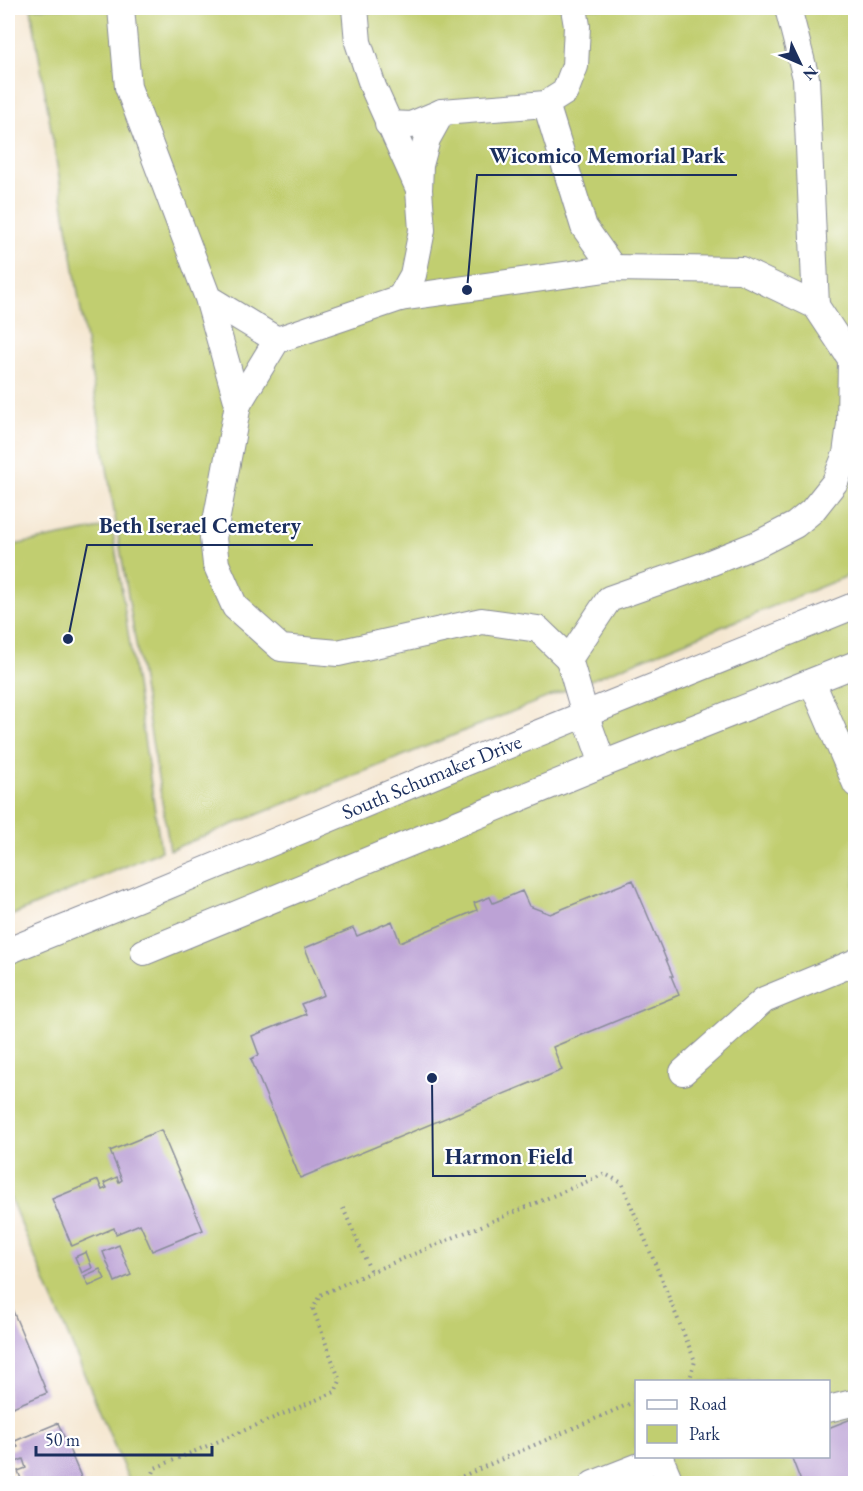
<svg xmlns="http://www.w3.org/2000/svg" width="863" height="1491" font-family="'EB Garamond',serif">
<style>
.green{fill:#c1ce70;stroke:#6e7e67;stroke-width:1.5;fill-rule:evenodd}
.building{fill:#bca2d5}
.lines{fill:none;stroke-linecap:round;stroke-linejoin:round}
.minor-casing{stroke:#888b98;stroke-width:28}
.path{stroke:#888b98;stroke-width:4;stroke-dasharray:1.5 4.5;stroke-linecap:butt}
.minor{stroke:#fff;stroke-width:26}
.labels{text-anchor:middle;stroke-width:4.5;stroke-linejoin:round;paint-order:stroke}
.street-label{font-size:21px;fill:#1b2f5e;stroke:#fff}
.leader{fill:none;stroke:#1b2f5e;stroke-width:2}
.callout-dot{fill:#1b2f5e;stroke:#fff;stroke-width:2}
.callout-label{font-size:22px;text-anchor:middle;font-weight:bold;fill:#1b2f5e;stroke:#fff;stroke-width:4.5;stroke-linejoin:round;paint-order:stroke}
</style>
<rect width="100%" height="100%" fill="#fff"/>
<filter id="ink" filterUnits="userSpaceOnUse"><feTurbulence type="fractalNoise" baseFrequency=".0167" numOctaves="2"/><feDisplacementMap in="SourceGraphic" scale="12" xChannelSelector="R" yChannelSelector="G"/><feConvolveMatrix kernelMatrix="1 2 1 2 8 2 1 2 1" color-interpolation-filters="sRGB"/></filter>
<filter id="wash" filterUnits="userSpaceOnUse"><feTurbulence type="fractalNoise" baseFrequency=".008" numOctaves="4" result="noise"/><feDisplacementMap in="SourceGraphic" scale="24" xChannelSelector="R" yChannelSelector="G"/><feGaussianBlur stdDeviation="1.35" result="paint"/><feColorMatrix in="noise" values="0 0 0 0 0 0 0 0 0 0 0 0 0 0 0 0 0 1.4 0 .05"/><feComposite in="paint" operator="in"/></filter>
<g filter="url(#wash)">
<rect width="100%" height="100%" fill="#f5e7d1"/>
<path class="green" d="M 31,8 L 855,8 L 855,573 L 170,850 Z
M 112,526 L 161,851 L 8,917 L 8,546 Z
M 855,608 L 855,1483 L 130,1483 L 8,1193 L 8,963 ZM 636,1382 L 828,1382 L 828,1456 L 636,1456 Z"/>
<g id="blocks">
<path class="building" d="M 633,880 L 673,976 L 671,976 L 679,995 L 553,1047 L 562,1070 L 300,1178 L 251,1059 L 259,1055 L 252,1036 L 306,1014 L 301,1004 L 324,995 L 305,948 L 353,928 L 357,936 L 392,921 L 400,942 L 477,910 L 474,903 L 490,897 L 493,903 L 522,891 L 529,906 L 550,914 Z
M 161,1130 L 203,1230 L 152,1251 L 140,1224 L 116,1234 L 114,1228 L 72,1246 L 52,1199 L 98,1180 L 102,1190 L 107,1188 L 104,1183 L 117,1177 L 119,1182 L 122,1180 L 110,1151 Z
M 119,1245 L 131,1275 L 115,1282 L 103,1252 Z
M 86,1252 L 92,1268 L 82,1273 L 75,1257 Z
M 100,1269 L 105,1279 L 89,1286 L 84,1276 Z
M 8,1299 L 47,1393 L 8,1409 Z
M 856,1417 L 856,1484 L 802,1484 L 791,1456 L 828,1456 L 828,1428 Z
M 58,1423 L 84,1484 L 23,1484 L 18,1471 L 26,1468 L 23,1459 L 14,1463 L 9,1451 L 18,1447 L 15,1441 Z"/>
</g>
</g>
<g filter="url(#ink)">
<use href="#blocks" fill-opacity="0" stroke="#888b98" stroke-width="1.5"/>
<g class="lines">
<g class="minor-casing">
<g id="minor">
<path d="M 121,8 L 128,87 L 208,298 L 238,404 L 213,538 L 216,564 L 235,607 L 281,648 L 338,653 L 482,621 L 538,629 L 569,659 L 609,599 L 700,567 L 760,543 L 795,525 L 812,511 L 835,482 L 846,454 L 850,424 L 851,359 L 816,306 L 741,270 L 613,268 L 400,298 L 277,340 L 208,298"/>
<path d="M 355,8 L 358,42 L 373,87 L 418,187"/>
<path d="M 788,8 L 806,78 L 816,306"/>
<path d="M 546,104 L 565,92 L 575,66 L 577,26 L 574,8"/>
<path d="M 388,124 L 411,125 L 442,112"/>
<path d="M 400,298 L 413,275 L 422,230 L 419,190 L 420,165 L 427,139 L 442,112 L 546,104 L 584,227 L 613,268"/>
<path d="M 238,404 L 277,340"/>
<path d="M 569,659 L 585,714 L 603,764"/>
<path d="M 812,682 L 856,784"/>
<path id="s1" d="M 8,951 L 124,904 L 442,772 L 856,605"/>
<path d="M 144,952 L 603,764 L 856,664"/>
<path d="M 683,1072 L 764,1000 L 856,962"/>
<path d="M 828,1409 L 856,1402"/>
<path d="M 593,1484 L 660,1458 L 671,1484"/>
</g>
</g>
<path class="path" d="M 343,1208 L 371,1272
M 149,1484 L 155,1468 L 335,1392 L 340,1381 L 313,1309 L 320,1295 L 371,1272 L 605,1174 L 622,1183 L 695,1361 L 690,1379 L 683,1382
M 455,1484 L 456,1479 L 636,1401"/>
<use href="#minor" class="minor"/>
</g>
</g>
<g class="labels">
<g class="street-label">
<text dy="7" stroke="none"><textPath href="#s1" startOffset="458">South Schumaker Drive</textPath></text>
</g>
</g>
<path class="leader" d="M467 290L477 175H737M68 639L87 545H313M432 1078L433 1176H586"/>
<g class="callout-dot">
<circle cx="467" cy="290" r="6"/>
<circle cx="68" cy="639" r="6"/>
<circle cx="432" cy="1078" r="6"/>
</g>
<g class="callout-label">
<text x="607" y="163">Wicomico Memorial Park</text>
<text x="200" y="533">Beth Iserael Cemetery</text>
<text x="509" y="1164">Harmon Field</text>
</g>
<rect width="863" height="1491" fill="none" stroke="#fff" stroke-width="30"/>
<rect x="635" y="1380" width="195" height="78" fill="#ffffff" stroke="#a4acbf" stroke-width="1.5"/>
<rect x="647" y="1400" width="30" height="9" fill="#ffffff" stroke="#a4acbf" stroke-width="1.5"/>
<text x="689" y="1410" font-size="18" fill="#1b2f5e">Road</text>
<rect x="647" y="1425" width="30" height="18" fill="#c1ce70" stroke="#a4acbf" stroke-width="1.5"/>
<text x="689" y="1440" font-size="18" fill="#1b2f5e">Park</text>
<g transform="translate(800 63) rotate(134)" stroke="#ffffff" stroke-width="4.5" paint-order="stroke">
<path d="M0-4.5L10 22L0 15L-10 22Z" fill="#1b2f5e"/>
<text y="-9" font-size="16" font-weight="bold" text-anchor="middle" fill="#1b2f5e">N</text>
</g>
<path d="M36 1446v9h176v-9" fill="none" stroke="#1b2f5e" stroke-width="3"/>
<text x="45" y="1446" font-size="18" fill="#1b2f5e" stroke="#ffffff" stroke-width="4.5" paint-order="stroke">50 m</text>
</svg>
